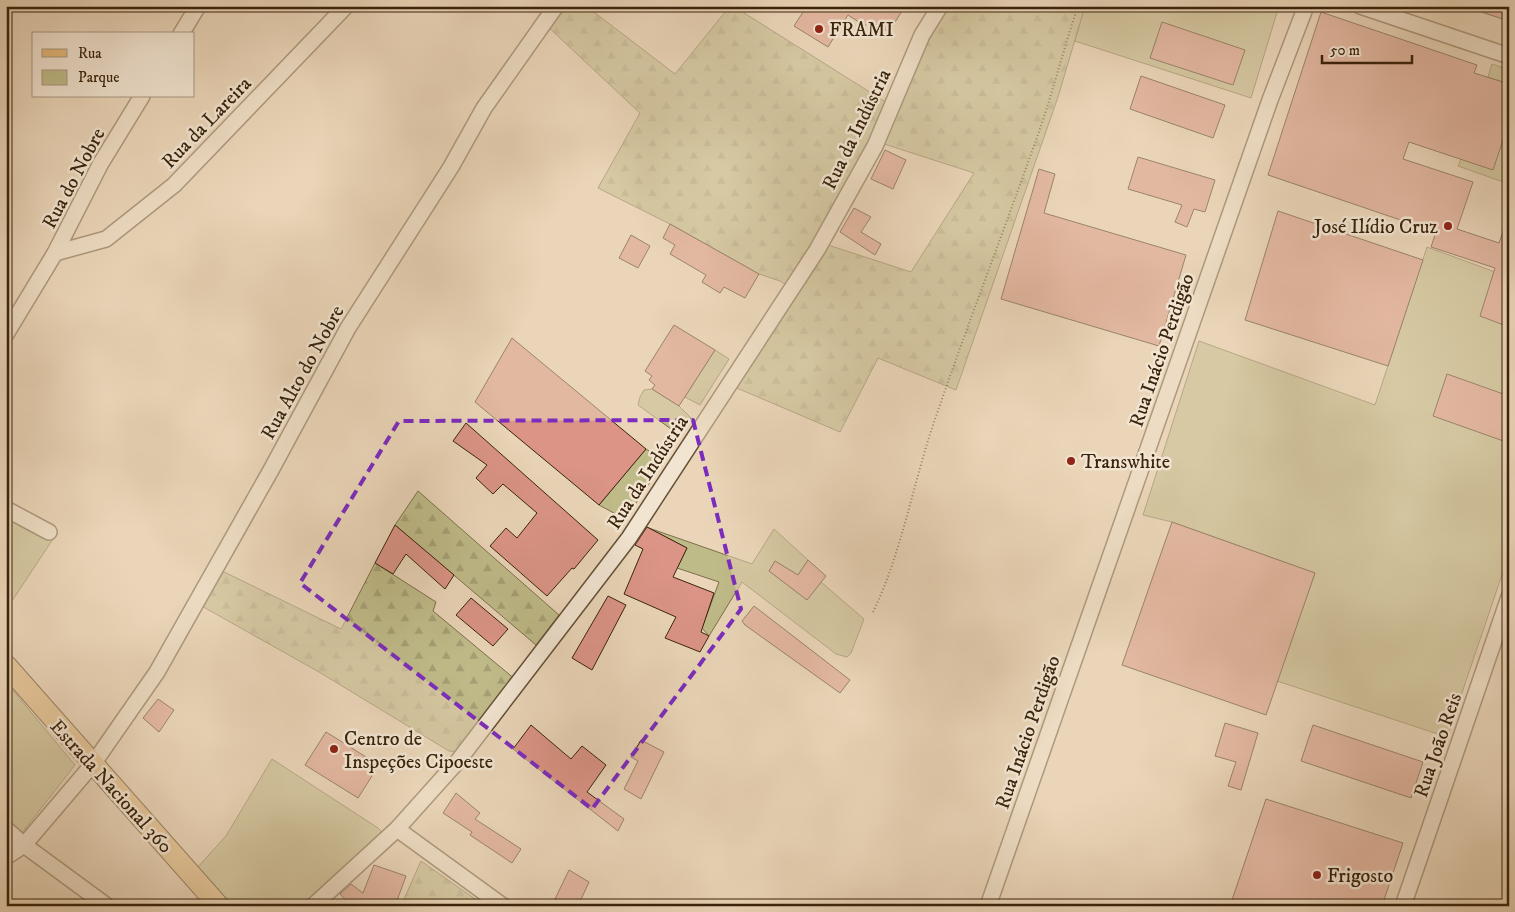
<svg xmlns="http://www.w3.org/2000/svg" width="1515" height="912" font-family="'IM FELL DW Pica',serif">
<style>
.green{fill:#bfbb89;stroke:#7c6f4a}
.forest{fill:url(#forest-firs);stroke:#7c6f4a}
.building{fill:#db9486;stroke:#39230b}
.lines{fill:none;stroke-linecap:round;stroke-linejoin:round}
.minor-casing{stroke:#655036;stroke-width:18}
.major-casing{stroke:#39230b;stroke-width:22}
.path{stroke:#39230b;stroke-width:2;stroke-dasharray:1 2.5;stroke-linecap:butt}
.minor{stroke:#f1e4d1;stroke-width:15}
.major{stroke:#e5ba7c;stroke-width:20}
.marked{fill:none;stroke:#7b2cbf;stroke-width:4;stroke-dasharray:10 6;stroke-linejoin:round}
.poi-dot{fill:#8f2418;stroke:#f1e4d1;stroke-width:2}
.labels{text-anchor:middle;stroke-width:5;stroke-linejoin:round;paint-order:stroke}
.poi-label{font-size:20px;fill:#39230b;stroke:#f1e4d1;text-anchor:start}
.street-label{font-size:20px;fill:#39230b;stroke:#f1e4d1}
</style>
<defs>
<pattern id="forest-firs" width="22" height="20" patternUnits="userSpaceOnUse" patternTransform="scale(1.25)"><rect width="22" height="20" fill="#bfbb89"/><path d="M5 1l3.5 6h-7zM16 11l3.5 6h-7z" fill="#a5a075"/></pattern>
</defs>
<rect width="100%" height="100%" fill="#ead5b8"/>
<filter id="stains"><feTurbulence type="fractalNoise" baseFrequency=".004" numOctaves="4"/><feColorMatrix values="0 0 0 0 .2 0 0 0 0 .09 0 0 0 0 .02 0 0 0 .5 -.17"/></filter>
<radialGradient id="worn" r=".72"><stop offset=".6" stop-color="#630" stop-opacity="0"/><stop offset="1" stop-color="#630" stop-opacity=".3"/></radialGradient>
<path class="green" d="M 1085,6 L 1279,6 L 1251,98 L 1075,41 Z
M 1492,64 L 1509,70 L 1509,84 L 1488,77 Z
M 1509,122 L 1509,184 L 1458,166 L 1461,159 Z
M 1427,247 L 1509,277 L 1509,554 L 1447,737 L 1277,681 L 1315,573 L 1172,522 L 1143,515 L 1199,341 L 1375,405 Z
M 715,350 L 729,359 L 700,405 L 685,397 Z
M 652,389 L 679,406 L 691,418 L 674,443 L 667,437 L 671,429 L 638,405 L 640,397 L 644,390 Z
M 646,449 L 657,456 L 658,471 L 625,519 L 599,505 Z
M 6,509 L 55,536 L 6,610 Z
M 646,527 L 752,564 L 774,529 L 808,560 L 798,575 L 775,561 L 769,571 L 807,600 L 821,582 L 864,619 L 851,653 L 847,657 L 836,654 L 742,582 L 709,636 L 702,628 L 719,582 L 677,568 L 687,548 Z
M 6,682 L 75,765 L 21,834 L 6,821 Z
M 272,759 L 378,828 L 386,836 L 304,906 L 233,906 L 197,868 L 226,836 Z"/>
<path class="forest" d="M 560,6 L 586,6 L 675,74 L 730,6 L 733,6 L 892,106 L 790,287 L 780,281 L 759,274 L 670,224 L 598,188 L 640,113 L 546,25 Z
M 949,6 L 1085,6 L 1058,97 L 956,390 L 878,358 L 840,432 L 732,386 L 822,243 L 911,272 L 974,173 L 881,143 L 917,61 Z
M 418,491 L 559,615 L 536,645 L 395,525 Z
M 375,563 L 436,602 L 433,611 L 516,680 L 461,752 L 449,751 L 319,672 L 198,604 L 218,569 L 341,629 Z
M 421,861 L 485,906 L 401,906 Z"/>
<path class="building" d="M 807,6 L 905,6 L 889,32 L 869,20 L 865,26 L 848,15 L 828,47 L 794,26 Z
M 1469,6 L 1509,6 L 1509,21 L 1469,8 Z
M 1321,12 L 1477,65 L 1474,73 L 1509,84 L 1509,122 L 1493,170 L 1409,142 L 1403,159 L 1473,182 L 1457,229 L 1499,243 L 1507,220 L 1509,220 L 1509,327 L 1480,316 L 1495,268 L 1431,247 L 1436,232 L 1268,175 Z
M 1162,22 L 1245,50 L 1233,85 L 1150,58 Z
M 1141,76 L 1225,105 L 1213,138 L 1130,109 Z
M 885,150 L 906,160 L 893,189 L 871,179 Z
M 1138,157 L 1215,180 L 1205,212 L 1194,209 L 1187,227 L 1175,222 L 1182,205 L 1128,189 Z
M 1039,169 L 1055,174 L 1044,213 L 1186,255 L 1159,346 L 1001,299 Z
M 854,208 L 871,217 L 861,232 L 881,244 L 875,255 L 840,232 Z
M 1278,211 L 1423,260 L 1388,366 L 1245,320 Z
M 670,224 L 759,274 L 745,298 L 724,287 L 720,293 L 702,282 L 706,275 L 670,254 L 675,245 L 663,238 Z
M 631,235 L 650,246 L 638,268 L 619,258 Z
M 674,325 L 715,350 L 679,406 L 652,389 L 655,385 L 649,380 L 652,376 L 645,371 Z
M 512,338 L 646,449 L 599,505 L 475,402 Z
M 1447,374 L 1509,396 L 1509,443 L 1433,416 Z
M 466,423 L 598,540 L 574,569 L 572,568 L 547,596 L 490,546 L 506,528 L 517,538 L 537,513 L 503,484 L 493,494 L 476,478 L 487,465 L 453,441 Z
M 1172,522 L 1315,573 L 1266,715 L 1122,665 Z
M 395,525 L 454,575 L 445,589 L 406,554 L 393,574 L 375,563 Z
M 647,527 L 687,548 L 673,577 L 714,593 L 701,632 L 709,636 L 700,652 L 665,638 L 676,617 L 624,594 L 643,549 L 635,545 Z
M 808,560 L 826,576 L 807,600 L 769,571 L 775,561 L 798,575 Z
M 608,596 L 626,605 L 592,670 L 572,658 Z
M 471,598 L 508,629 L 493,646 L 456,615 Z
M 754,606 L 850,680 L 840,693 L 745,625 L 742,621 Z
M 158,699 L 174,710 L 159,732 L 143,718 Z
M 1225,723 L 1258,733 L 1241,790 L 1228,786 L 1236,762 L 1215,756 Z
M 531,725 L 571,759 L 582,746 L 606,765 L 587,792 L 624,819 L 618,831 L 513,749 Z
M 1313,725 L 1423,762 L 1411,798 L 1301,761 Z
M 326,732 L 379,765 L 358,798 L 305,765 Z
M 641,740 L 664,752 L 641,799 L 624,789 L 638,761 L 631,757 Z
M 456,793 L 480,813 L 475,819 L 521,849 L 512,863 L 470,835 L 472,832 L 443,813 Z
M 1266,799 L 1403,843 L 1382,906 L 1230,906 Z
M 374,865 L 406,876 L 395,906 L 350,905 L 340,894 L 351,884 L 363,893 Z
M 569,870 L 589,882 L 578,906 L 567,906 L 555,899 Z"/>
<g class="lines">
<g class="minor-casing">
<path id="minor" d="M 1360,6 L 1509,56
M 181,34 L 198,6
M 55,253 L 106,239 L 174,185 L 346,6
M 6,334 L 55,253 L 101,163 L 142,96
M 6,509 L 49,532
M 6,829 L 24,845 L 107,906
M 397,829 L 503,906
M 6,857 L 24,845 L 93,764 L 157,672 L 271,470 L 348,328 L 451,167 L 484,108 L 556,6
M 313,906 L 397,829 L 458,761 L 629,538 L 817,250 L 875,146 L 922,35 L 940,6
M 988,906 L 1270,100 L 1306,6
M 1403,906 L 1509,597"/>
</g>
<g class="major-casing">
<path id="major" d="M 6,665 L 219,906"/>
</g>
<path class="path" d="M 873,612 C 901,554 912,489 932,428 C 965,331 1002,236 1036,140 C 1052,96 1063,50 1078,6"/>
<use href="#minor" class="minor"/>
<use href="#major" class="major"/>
</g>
<path d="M0 0H1515V912H0ZM 693,420 L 741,609 L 592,809 L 300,583 L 399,421 Z" fill="#ead5b8" fill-opacity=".55" fill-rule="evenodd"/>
<path class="marked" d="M 693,420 L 741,609 L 592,809 L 300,583 L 399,421 Z"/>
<g class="poi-dot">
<circle cx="819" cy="29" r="5"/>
<circle cx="1448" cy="226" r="5"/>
<circle cx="1071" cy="461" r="5"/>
<circle cx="334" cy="749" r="5"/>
<circle cx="1317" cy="875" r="5"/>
</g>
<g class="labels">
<g class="poi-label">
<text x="829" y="36">FRAMI</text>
<text x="1438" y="233" text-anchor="end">José Ilídio Cruz</text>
<text x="1081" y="468">Transwhite</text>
<text x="344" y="745">Centro de<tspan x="344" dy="23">Inspeções Cipoeste</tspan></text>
<text x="1327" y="882">Frigosto</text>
</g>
<g class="street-label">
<text transform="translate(206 122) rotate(-46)" y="7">Rua da Lareira</text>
<text transform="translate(856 129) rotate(-64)" y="7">Rua da Indústria</text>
<text transform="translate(73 178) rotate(-62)" y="7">Rua do Nobre</text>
<text transform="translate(1161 350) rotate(-71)" y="7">Rua Inácio Perdigão</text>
<text transform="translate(302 372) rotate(-61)" y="7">Rua Alto do Nobre</text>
<text transform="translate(647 472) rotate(-57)" y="7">Rua da Indústria</text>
<text transform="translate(1027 732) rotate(-71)" y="7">Rua Inácio Perdigão</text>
<text transform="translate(1437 745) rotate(-71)" y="7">Rua João Reis</text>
<text transform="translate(112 786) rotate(48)" y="7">Estrada Nacional 360</text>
</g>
</g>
<rect width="1515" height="912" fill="none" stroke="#ead5b8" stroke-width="25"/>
<rect x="8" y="8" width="1500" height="897" fill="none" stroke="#39230b" stroke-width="2.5"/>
<rect x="12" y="12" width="1490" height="887" fill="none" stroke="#39230b"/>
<rect x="32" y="32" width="162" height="65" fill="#f1e4d1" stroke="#a79782"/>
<rect x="42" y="49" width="25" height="8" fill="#e5ba7c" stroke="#a79782"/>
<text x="78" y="58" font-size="15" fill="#39230b">Rua</text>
<rect x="42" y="70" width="25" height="15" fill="#bfbb89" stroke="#a79782"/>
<text x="78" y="82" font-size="15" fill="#39230b">Parque</text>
<path d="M1322 55v8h90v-8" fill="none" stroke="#39230b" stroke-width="2.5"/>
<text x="1330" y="55" font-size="15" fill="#39230b" stroke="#f1e4d1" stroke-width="4" paint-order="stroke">50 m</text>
<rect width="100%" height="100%" filter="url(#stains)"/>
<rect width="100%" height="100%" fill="url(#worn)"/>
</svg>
